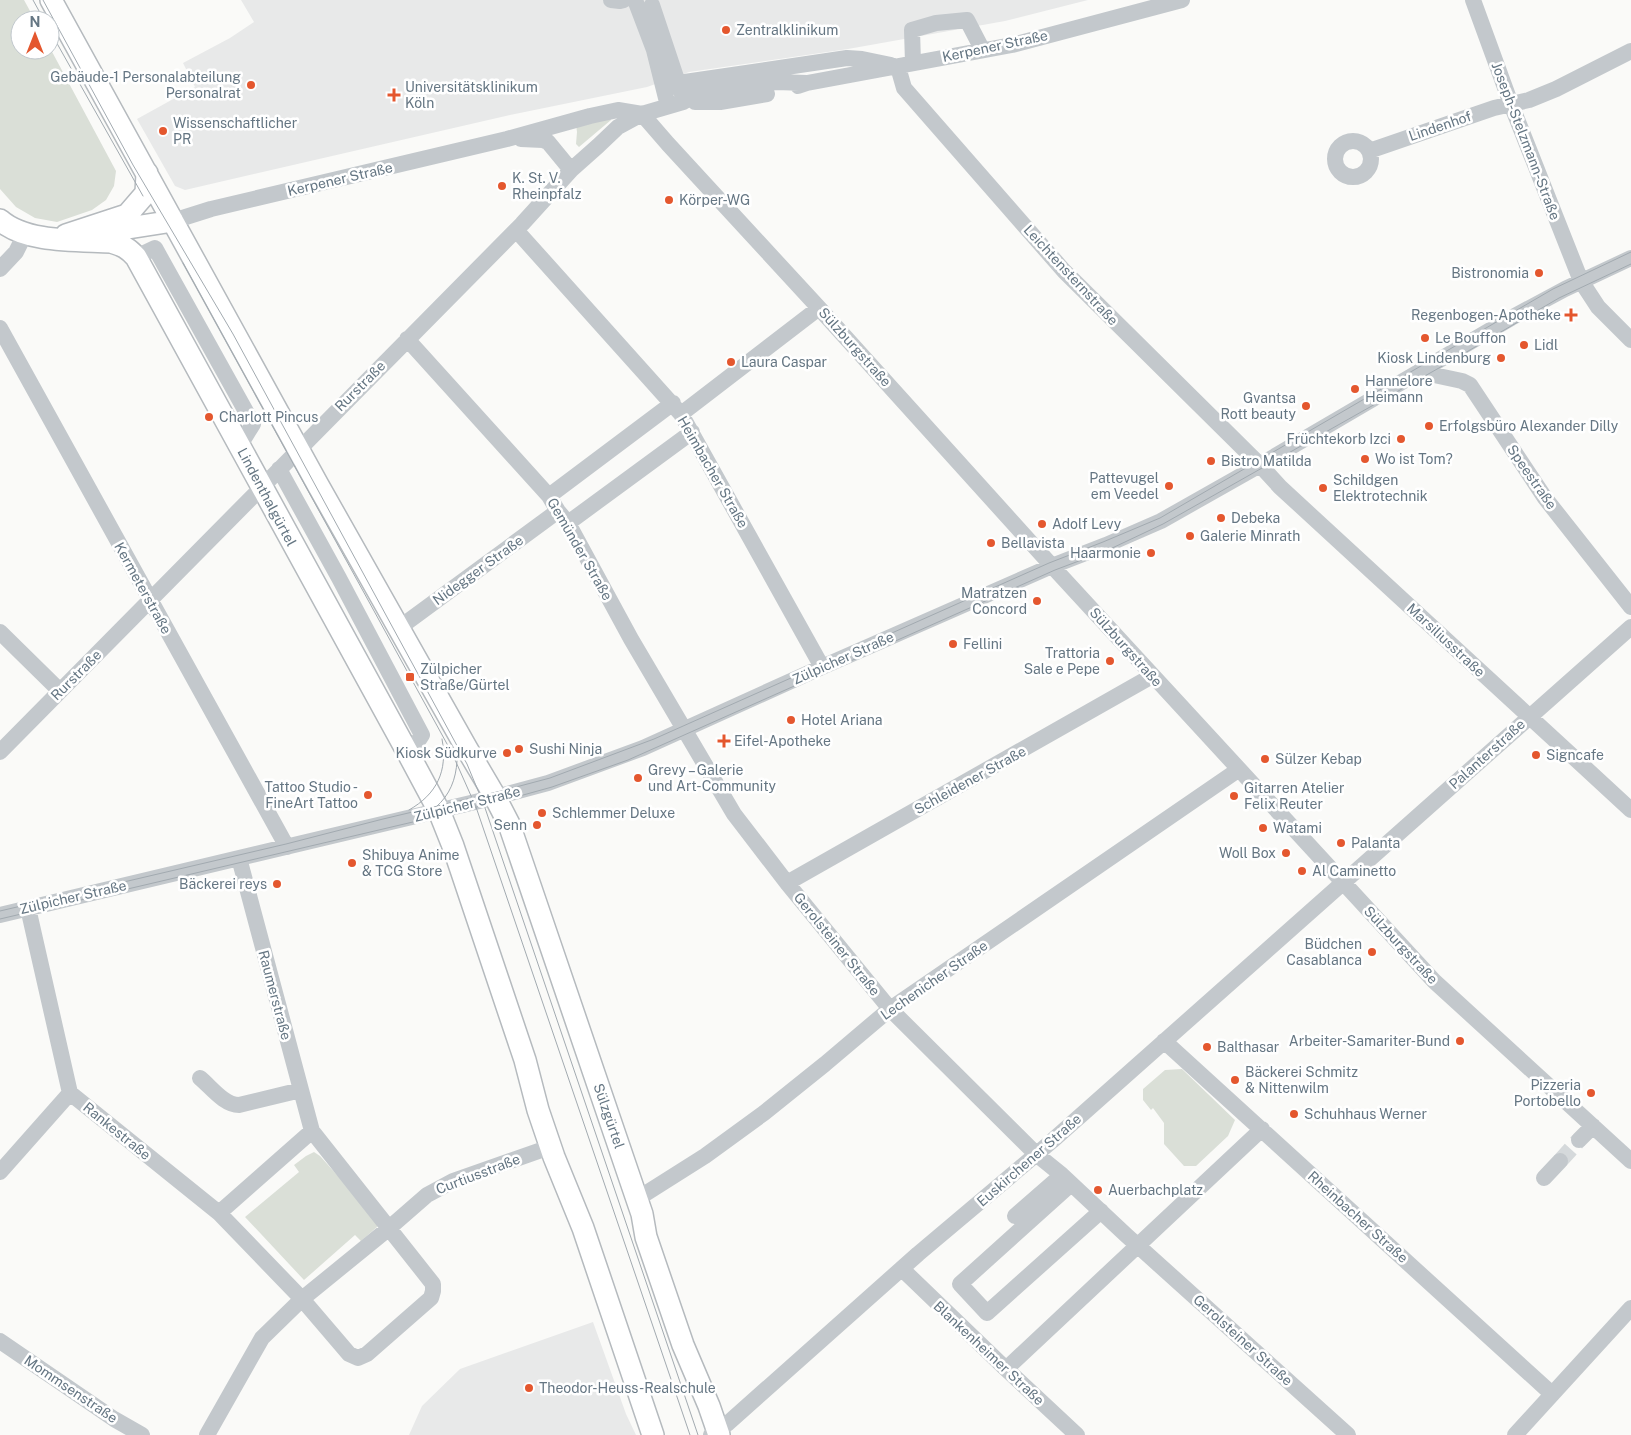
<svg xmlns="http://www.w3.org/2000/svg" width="1631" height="1435" font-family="'Public Sans',sans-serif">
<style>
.built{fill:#e8e9e9}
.green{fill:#dadfd7}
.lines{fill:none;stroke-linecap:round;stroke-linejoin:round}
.minor-tunnel{stroke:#d5d9db;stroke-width:16;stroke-dasharray:16 8;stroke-linecap:butt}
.major-casing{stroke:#b5babe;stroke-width:24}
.minor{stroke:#c3c8cc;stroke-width:16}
.major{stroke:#fff;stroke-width:21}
.tram{stroke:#a2aab0;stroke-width:1}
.poi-dot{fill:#e4572e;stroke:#fff;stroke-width:2}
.labels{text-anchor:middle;stroke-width:5;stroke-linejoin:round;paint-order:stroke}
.poi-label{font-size:14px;fill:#657683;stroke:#fff;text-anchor:start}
.street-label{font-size:14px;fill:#657683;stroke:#fff}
</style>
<rect width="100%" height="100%" fill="#fafaf8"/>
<path class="built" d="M 241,0 L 1088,0 L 1005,21 L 848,49 L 689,72 L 647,87 L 510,115 L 185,190 L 175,186 L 137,119 L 195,87 L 183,63 L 230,38 L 254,22 Z
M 593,1322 L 626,1414 L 636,1435 L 409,1435 L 422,1406 L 460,1369 Z"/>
<path class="green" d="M 0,0 L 24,0 L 35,20 L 20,20 L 20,50 L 50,50 L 50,48 L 116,171 L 114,186 L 106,200 L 92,210 L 57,222 L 35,218 L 16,207 L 0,189 Z
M 610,116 L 611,120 L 579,147 L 576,144 L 577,132 L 576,124 Z
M 1182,1069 L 1235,1120 L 1228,1136 L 1196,1166 L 1184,1166 L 1164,1144 L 1164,1123 L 1153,1108 L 1151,1110 L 1143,1100 L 1143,1089 L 1165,1070 Z
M 314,1152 L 320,1156 L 378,1221 L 377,1227 L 361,1241 L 355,1235 L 304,1280 L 245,1217 L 299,1172 L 294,1165 L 306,1156 Z"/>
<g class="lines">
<path class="minor-tunnel" d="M 1560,1161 L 1579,1140"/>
<g class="major-casing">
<path id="major" d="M 51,0 L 318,485 L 467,749 L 493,793 L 509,824 L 642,1214 L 646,1237 L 683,1345 L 709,1406 L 719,1435
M 0,220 C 26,243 77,240 111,242 C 122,245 128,248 136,257 L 409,755 L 439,811 L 453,846 L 525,1060 L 538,1110 L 554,1157 L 583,1228 L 653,1435
M 109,231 L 173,221
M 66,235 L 127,215 L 146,193 L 147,173"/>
</g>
<path class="minor" d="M 611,0 L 620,1 L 624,0
M 635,0 L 654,50 L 668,106
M 1473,0 L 1511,104 L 1581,281 L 1598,307 L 1631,340
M 652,5 L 681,92
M 913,63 L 912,30 L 936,23 L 967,20 L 982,49
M 898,67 L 904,88 L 1064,271 L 1260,465 L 1280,487 L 1631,810
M 678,83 L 847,58 L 862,59 L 891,65
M 798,86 L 807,83 L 1012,45 L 1182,0
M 695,102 L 720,102 L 767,94
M 642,114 L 668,144 L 819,308 L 1052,566 L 1434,981 L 1631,1161
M 521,139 L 543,140 L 548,142 L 571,170
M1335 159a18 18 0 1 1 36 0a18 18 0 1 1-36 0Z
M 1369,151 L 1494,108 L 1529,100 L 1556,89 L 1631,51
M 173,221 L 211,209 L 507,139 L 590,116 L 618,110 L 642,114 L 683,102 L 695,95 L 718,90 L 776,82 L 807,83
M 516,230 L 681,414 L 822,667
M 136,257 L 155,248 L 253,424 L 240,445
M 0,269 L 16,252 L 25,234
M 0,328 L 287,847
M 407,339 L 549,496 L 558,511 L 568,523 L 631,639 L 734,814 L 787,883 L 890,1009 L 1036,1154 L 1062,1175 L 1126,1235 L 1348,1435
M 1420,372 L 1462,381 L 1470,385 L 1545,498 L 1631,607
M 681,414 L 819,308
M 279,469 L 339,578 L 422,735 L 409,755
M 549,496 L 673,403
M 568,523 L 692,432
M 399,628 L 558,511
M 0,632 L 60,691
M 0,752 L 522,224 L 571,170 L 598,146 L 618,127 L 642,114
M 787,883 L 1152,676
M 28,908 L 70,1093 L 219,1213 L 302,1299 L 349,1354 L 358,1358 L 367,1354 L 431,1298 L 433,1291 L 433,1284 L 312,1131 L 239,858
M 0,915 L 496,797 L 548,783 L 643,748 L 822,667 L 1052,566 L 1106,545 L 1161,521 L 1260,465 L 1511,318 L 1565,289 L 1631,258
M 1164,1041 L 1552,1394
M 200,1078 C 211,1087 224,1105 239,1105 L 301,1090
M 1579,1140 L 1593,1126
M 0,1172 L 70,1093
M 1544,1178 L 1560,1161
M 1071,1184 L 960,1284 L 987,1313 L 1101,1211
M 637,1199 L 705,1156 L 764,1113 L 825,1064 L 890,1009 L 1238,770
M 219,1213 L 312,1131
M 1015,1216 L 1062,1175
M 902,1269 L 1006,1369 L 1077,1435
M 0,1341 L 114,1419 L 142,1435
M 1006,1369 L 1262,1129
M 207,1435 L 262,1338 L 302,1299 L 388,1229 L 427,1195 L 453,1181 L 550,1147
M 711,1435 L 727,1424 L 918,1254 L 1052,1141 L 1631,627
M 1515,1435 L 1631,1308"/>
<use href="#major" class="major"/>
<path class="tram" d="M 33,0 L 44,20
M 43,0 L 133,165 L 233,334 L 467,764 L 484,805 L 698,1435
M 50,31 L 143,196
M 183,263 L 452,753 L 476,807 L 690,1435
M 436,807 C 450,795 456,779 457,761
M 409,810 C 437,794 448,771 442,739
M 0,911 L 286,844 L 383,819 L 501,791 L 550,778 L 654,739 L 1049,563 L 1103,542 L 1160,518 L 1553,289 L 1631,252
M 0,919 L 498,802 L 552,787 L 628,760 L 1055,570 L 1108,550 L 1163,524 L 1446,364 L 1559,298 L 1631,264"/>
</g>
<g class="poi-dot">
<circle cx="726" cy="30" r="5"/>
<circle cx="251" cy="85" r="5"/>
<path d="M391.5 87.5h5v5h5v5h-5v5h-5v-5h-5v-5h5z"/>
<circle cx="163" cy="131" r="5"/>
<circle cx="502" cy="186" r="5"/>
<circle cx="669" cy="200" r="5"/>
<circle cx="1539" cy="273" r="5"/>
<path d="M1568.5 307.5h5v5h5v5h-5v5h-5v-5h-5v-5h5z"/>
<circle cx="1425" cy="338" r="5"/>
<circle cx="1524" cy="345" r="5"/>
<circle cx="1501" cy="358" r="5"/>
<circle cx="731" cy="362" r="5"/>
<circle cx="1355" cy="389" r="5"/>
<circle cx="1306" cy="406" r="5"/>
<circle cx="209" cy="417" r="5"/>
<circle cx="1429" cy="426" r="5"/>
<circle cx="1401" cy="439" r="5"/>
<circle cx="1365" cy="459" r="5"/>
<circle cx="1211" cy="461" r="5"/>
<circle cx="1169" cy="486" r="5"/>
<circle cx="1323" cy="488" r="5"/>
<circle cx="1221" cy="518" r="5"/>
<circle cx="1042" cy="524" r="5"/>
<circle cx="1190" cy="536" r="5"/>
<circle cx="991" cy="543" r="5"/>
<circle cx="1151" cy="553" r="5"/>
<circle cx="1037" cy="601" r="5"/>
<circle cx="953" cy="644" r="5"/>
<circle cx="1110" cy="661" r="5"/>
<rect x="405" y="672" width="10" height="10" rx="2.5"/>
<circle cx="791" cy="720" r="5"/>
<path d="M721.5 733.5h5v5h5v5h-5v5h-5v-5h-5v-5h5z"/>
<circle cx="519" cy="749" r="5"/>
<circle cx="507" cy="753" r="5"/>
<circle cx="1536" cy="755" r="5"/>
<circle cx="1265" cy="759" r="5"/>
<circle cx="638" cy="778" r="5"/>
<circle cx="368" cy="795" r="5"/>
<circle cx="1234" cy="796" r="5"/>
<circle cx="542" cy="813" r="5"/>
<circle cx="537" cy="825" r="5"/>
<circle cx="1263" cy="828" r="5"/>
<circle cx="1341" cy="843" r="5"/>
<circle cx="1286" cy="853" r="5"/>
<circle cx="352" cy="863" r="5"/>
<circle cx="1302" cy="871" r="5"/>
<circle cx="277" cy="884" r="5"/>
<circle cx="1372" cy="952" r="5"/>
<circle cx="1460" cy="1041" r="5"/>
<circle cx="1207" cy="1047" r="5"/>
<circle cx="1235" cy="1080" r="5"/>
<circle cx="1591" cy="1093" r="5"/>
<circle cx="1294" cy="1114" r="5"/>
<circle cx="1098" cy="1190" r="5"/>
<circle cx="529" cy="1388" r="5"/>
</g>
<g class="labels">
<g class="poi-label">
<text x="736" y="35">Zentralklinikum</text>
<text x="241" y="82" text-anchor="end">Gebäude-1 Personalabteilung<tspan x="241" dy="16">Personalrat</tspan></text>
<text x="405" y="92">Universitätsklinikum<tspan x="405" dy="16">Köln</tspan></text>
<text x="173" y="128">Wissenschaftlicher<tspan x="173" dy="16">PR</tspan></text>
<text x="512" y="183">K. St. V.<tspan x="512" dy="16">Rheinpfalz</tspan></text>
<text x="679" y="205">Körper-WG</text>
<text x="1529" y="278" text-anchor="end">Bistronomia</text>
<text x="1561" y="320" text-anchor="end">Regenbogen-Apotheke</text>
<text x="1435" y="343">Le Bouffon</text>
<text x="1534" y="350">Lidl</text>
<text x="1491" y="363" text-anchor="end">Kiosk Lindenburg</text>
<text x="741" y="367">Laura Caspar</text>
<text x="1365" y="386">Hannelore<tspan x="1365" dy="16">Heimann</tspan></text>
<text x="1296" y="403" text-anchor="end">Gvantsa<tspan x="1296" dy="16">Rott beauty</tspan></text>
<text x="219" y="422">Charlott Pincus</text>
<text x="1439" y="431">Erfolgsbüro Alexander Dilly</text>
<text x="1391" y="444" text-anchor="end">Früchtekorb Izci</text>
<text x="1375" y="464">Wo ist Tom?</text>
<text x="1221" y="466">Bistro Matilda</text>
<text x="1159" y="483" text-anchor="end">Pattevugel<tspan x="1159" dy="16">em Veedel</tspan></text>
<text x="1333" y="485">Schildgen<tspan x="1333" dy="16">Elektrotechnik</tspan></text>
<text x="1231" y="523">Debeka</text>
<text x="1052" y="529">Adolf Levy</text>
<text x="1200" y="541">Galerie Minrath</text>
<text x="1001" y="548">Bellavista</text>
<text x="1141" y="558" text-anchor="end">Haarmonie</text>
<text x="1027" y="598" text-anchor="end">Matratzen<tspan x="1027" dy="16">Concord</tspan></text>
<text x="963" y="649">Fellini</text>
<text x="1100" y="658" text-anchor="end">Trattoria<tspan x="1100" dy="16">Sale e Pepe</tspan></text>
<text x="420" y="674">Zülpicher<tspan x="420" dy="16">Straße/Gürtel</tspan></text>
<text x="801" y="725">Hotel Ariana</text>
<text x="734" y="746">Eifel-Apotheke</text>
<text x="529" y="754">Sushi Ninja</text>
<text x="497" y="758" text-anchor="end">Kiosk Südkurve</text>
<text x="1546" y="760">Signcafe</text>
<text x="1275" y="764">Sülzer Kebap</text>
<text x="648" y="775">Grevy – Galerie<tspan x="648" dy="16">und Art-Community</tspan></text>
<text x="358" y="792" text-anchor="end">Tattoo Studio -<tspan x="358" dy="16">FineArt Tattoo</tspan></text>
<text x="1244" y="793">Gitarren Atelier<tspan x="1244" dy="16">Felix Reuter</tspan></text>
<text x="552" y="818">Schlemmer Deluxe</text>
<text x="527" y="830" text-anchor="end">Senn</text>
<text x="1273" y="833">Watami</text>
<text x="1351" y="848">Palanta</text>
<text x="1276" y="858" text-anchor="end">Woll Box</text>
<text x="362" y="860">Shibuya Anime<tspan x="362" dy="16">&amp; TCG Store</tspan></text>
<text x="1312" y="876">Al Caminetto</text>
<text x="267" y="889" text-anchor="end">Bäckerei reys</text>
<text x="1362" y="949" text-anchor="end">Büdchen<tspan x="1362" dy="16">Casablanca</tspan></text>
<text x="1450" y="1046" text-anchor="end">Arbeiter-Samariter-Bund</text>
<text x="1217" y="1052">Balthasar</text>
<text x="1245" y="1077">Bäckerei Schmitz<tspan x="1245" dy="16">&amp; Nittenwilm</tspan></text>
<text x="1581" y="1090" text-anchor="end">Pizzeria<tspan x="1581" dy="16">Portobello</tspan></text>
<text x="1304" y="1119">Schuhhaus Werner</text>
<text x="1108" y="1195">Auerbachplatz</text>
<text x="539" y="1393">Theodor-Heuss-Realschule</text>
</g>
<g class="street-label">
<text transform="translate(995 46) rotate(-12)" y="5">Kerpener Straße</text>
<text transform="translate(1440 126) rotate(-19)" y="5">Lindenhof</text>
<text transform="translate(1526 141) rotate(69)" y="5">Joseph-Stelzmann-Straße</text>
<text transform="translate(340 179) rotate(-13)" y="5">Kerpener Straße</text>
<text transform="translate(1071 275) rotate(47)" y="5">Leichtensternstraße</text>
<text transform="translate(855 347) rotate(48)" y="5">Sülzburgstraße</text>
<text transform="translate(360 386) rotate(-45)" y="5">Rurstraße</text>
<text transform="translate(713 472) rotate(60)" y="5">Heimbacher Straße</text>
<text transform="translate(1532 477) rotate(55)" y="5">Speestraße</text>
<text transform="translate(267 497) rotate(62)" y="5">Lindenthalgürtel</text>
<text transform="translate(580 549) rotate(60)" y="5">Gemünder Straße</text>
<text transform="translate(478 570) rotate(-36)" y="5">Nidegger Straße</text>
<text transform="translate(143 588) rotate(61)" y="5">Kermeterstraße</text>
<text transform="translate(1446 640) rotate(43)" y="5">Marsiliusstraße</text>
<text transform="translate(1126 647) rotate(48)" y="5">Sülzburgstraße</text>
<text transform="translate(843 658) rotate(-24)" y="5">Zülpicher Straße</text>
<text transform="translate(76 675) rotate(-45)" y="5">Rurstraße</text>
<text transform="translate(1487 754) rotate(-42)" y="5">Palanterstraße</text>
<text transform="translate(970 780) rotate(-29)" y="5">Schleidener Straße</text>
<text transform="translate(467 804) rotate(-14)" y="5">Zülpicher Straße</text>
<text transform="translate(73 897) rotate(-13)" y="5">Zülpicher Straße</text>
<text transform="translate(837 944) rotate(51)" y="5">Gerolsteiner Straße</text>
<text transform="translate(1401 945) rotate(47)" y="5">Sülzburgstraße</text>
<text transform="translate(934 980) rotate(-35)" y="5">Lechenicher Straße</text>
<text transform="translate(275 995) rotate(75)" y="5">Raumerstraße</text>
<text transform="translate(609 1116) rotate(71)" y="5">Sülzgürtel</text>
<text transform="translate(117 1131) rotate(39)" y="5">Rankestraße</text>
<text transform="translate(1029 1160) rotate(-41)" y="5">Euskirchener Straße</text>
<text transform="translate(478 1174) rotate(-21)" y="5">Curtiusstraße</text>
<text transform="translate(1358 1217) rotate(42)" y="5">Rheinbacher Straße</text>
<text transform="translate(1243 1340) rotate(42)" y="5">Gerolsteiner Straße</text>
<text transform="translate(989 1353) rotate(43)" y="5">Blankenheimer Straße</text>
<text transform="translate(71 1389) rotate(34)" y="5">Mommsenstraße</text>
</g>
</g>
<g transform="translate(35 35)"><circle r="24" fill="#ffffff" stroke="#c1c8cd"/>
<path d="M0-4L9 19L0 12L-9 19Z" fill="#e4572e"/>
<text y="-8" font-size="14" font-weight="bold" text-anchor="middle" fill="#657683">N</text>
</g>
</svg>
